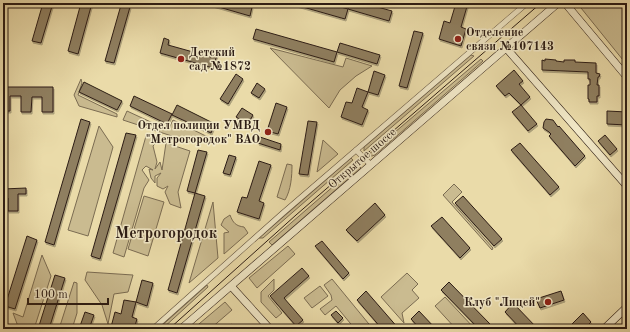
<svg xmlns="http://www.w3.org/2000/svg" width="630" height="332" font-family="'Old Standard TT',serif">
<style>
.green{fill:#cabb90;stroke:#7b6c52}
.building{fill:#8f7f61;stroke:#2c1c14;filter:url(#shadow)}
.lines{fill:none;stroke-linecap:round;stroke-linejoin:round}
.street-casing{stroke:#5c4c39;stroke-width:6}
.secondary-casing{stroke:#2c1c14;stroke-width:8}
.street{stroke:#f1e8c7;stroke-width:5}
.secondary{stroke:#f1e8c7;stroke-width:7}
.tram{stroke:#2c1c14;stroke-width:1}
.poi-dot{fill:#8f2418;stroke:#f1e8c7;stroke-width:1.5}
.labels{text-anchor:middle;stroke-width:3;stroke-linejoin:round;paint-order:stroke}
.poi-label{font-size:12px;font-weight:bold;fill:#2c1c14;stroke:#f1e8c7;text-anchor:start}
.street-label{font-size:12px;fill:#2c1c14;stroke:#f1e8c7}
.district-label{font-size:16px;font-weight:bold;fill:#2c1c14;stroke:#f1e8c7}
</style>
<defs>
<filter id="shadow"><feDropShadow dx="1" dy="2" stdDeviation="0" flood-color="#0004"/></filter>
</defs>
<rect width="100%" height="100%" fill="#eadba9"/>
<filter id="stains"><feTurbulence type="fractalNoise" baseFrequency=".005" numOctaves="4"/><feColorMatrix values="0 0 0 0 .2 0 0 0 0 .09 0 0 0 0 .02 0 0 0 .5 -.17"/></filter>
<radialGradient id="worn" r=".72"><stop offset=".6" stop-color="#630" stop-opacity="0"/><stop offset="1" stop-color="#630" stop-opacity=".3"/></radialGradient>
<path class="green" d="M 577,3 L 627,3 L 627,65 Z
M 270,48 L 343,67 L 346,58 L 372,66 L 356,76 L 340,90 L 329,108 Z
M 471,55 L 474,56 L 364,151 L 364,147 Z
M 481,59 L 483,61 L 375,155 L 372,156 L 368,155 Z
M 81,79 L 82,83 L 78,95 L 117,114 L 117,117 L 79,106 L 74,95 Z
M 127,111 L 168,130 L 173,120 L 212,139 L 197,142 L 190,142 L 123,120 Z
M 99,126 L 113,147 L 88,236 L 68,230 Z
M 146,136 L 158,141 L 153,146 L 157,162 L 155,169 L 160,162 L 162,170 L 166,143 L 190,151 L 178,192 L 181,208 L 170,204 L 165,192 L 168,186 L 163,189 L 157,186 L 157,178 L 161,173 L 155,176 L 155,183 L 151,178 L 149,169 L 153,170 L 146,166 L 142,170 L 149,180 L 144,188 L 124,257 L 113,253 Z
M 323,140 L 338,154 L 317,172 Z
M 351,158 L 353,160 L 263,238 L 259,238 Z
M 287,164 L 292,165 C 292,176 291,190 285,200 L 277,197 Z
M 358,165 L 361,168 L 272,245 L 269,242 Z
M 454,184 L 462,192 L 452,202 L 493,248 L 492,250 L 443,195 Z
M 144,196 L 164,202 L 148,256 L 128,249 Z
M 213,202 L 218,258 L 189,283 Z
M 230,215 C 233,223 236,226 244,227 L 248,233 L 224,254 L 224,233 L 229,232 L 221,225 L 224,219 Z
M 288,246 L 295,254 L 257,288 L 249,278 Z
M 42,255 L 51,276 L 34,329 L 19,329 L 13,313 L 23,317 Z
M 87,272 L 133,275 L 128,292 L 114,294 L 108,324 L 102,305 L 85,280 Z
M 407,273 L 418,284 L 412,290 L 419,298 L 402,313 L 404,323 L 381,297 Z
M 274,279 L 274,290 L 268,296 L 282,313 L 276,318 L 261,302 L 261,292 Z
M 332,279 L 373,329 L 355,329 L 336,306 L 325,315 L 320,309 L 332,300 L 331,295 L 324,285 Z
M 74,282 L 77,283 L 77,313 L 72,329 L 59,329 Z
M 207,285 L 208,287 L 162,329 L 158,329 Z
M 320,286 L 328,296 L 312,308 L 304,298 Z
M 445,297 L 475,329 L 456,329 L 435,306 Z
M 225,302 L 232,310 L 210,329 L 193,329 Z"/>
<path class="building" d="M 43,3 L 53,3 L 41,43 L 32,41 Z
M 81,3 L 92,3 L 78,54 L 68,51 Z
M 205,3 L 240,3 L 252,7 L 250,16 Z
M 289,3 L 326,3 L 348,9 L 345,19 Z
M 350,3 L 363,3 L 392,11 L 389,21 L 348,9 Z
M 456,3 L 468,3 L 461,27 L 466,29 L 461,46 L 439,39 L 444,21 L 450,23 Z
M 121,5 L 130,7 L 114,63 L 105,61 Z
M 256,29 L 337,52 L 334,62 L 253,39 Z
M 414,31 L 423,33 L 407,88 L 399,86 Z
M 164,38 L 169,40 L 168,45 L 211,57 L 212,54 L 217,55 L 213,68 L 160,53 Z
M 340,43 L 380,55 L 377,64 L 337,52 Z
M 545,59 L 556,60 L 556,61 L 564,62 L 564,60 L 575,60 L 575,62 L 596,63 L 596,73 L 600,74 L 599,77 L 598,77 L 597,85 L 599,85 L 599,96 L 597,96 L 597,102 L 589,102 L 589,99 L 588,99 L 588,85 L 590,85 L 590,79 L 588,79 L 588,72 L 542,70 L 542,60 L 545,61 Z
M 514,70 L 523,81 L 519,84 L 530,97 L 521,105 L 509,93 L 505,96 L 496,86 Z
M 374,71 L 385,75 L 378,95 L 368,92 Z
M 236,74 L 243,79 L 228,104 L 220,99 Z
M 84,82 L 122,101 L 117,110 L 79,92 Z
M 257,83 L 265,89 L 259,98 L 251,93 Z
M 3,87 L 53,87 L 53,112 L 42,112 L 42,97 L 32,97 L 31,112 L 21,112 L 21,96 L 10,96 L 10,111 L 3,111 Z
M 357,88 L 368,92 L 362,107 L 368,110 L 362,125 L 341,117 L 346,102 L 352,103 Z
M 134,96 L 172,114 L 167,124 L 130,106 Z
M 276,103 L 287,107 L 278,134 L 267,131 Z
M 177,105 L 215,124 L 211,133 L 172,115 Z
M 521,105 L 537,124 L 528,131 L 512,112 Z
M 242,108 L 253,115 L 248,124 L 236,117 Z
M 607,111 L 627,112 L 627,125 L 607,124 Z
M 81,119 L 90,122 L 54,245 L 45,242 Z
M 546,119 L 553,120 L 558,127 L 559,126 L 585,156 L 575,166 L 549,136 L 551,134 L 549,132 L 543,128 L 544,122 Z
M 308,121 L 317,122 L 308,175 L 299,174 Z
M 126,133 L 136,135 L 100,259 L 91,256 Z
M 605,135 L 617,149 L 610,155 L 598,141 Z
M 260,137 L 281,144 L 280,150 L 258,143 Z
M 520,143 L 559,187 L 550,195 L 511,150 Z
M 198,150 L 207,152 L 195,193 L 187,191 Z
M 229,155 L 236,157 L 230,175 L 223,173 Z
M 259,161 L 271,165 L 259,201 L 264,203 L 259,219 L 237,212 L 242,197 L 247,198 Z
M 26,188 L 26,194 L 18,194 L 18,211 L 8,211 L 8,198 L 3,198 L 3,189 Z
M 195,193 L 205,196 L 177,293 L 168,290 Z
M 463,196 L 502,239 L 494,246 L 455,203 Z
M 375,203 L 385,215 L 357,241 L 346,230 Z
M 442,217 L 470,248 L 460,258 L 431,226 Z
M 27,236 L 37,240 L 15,309 L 5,306 Z
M 322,241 L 349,273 L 343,279 L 315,246 Z
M 302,268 L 309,276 L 284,298 L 303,320 L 296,326 L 270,296 Z
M 55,275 L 65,278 L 49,329 L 38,329 Z
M 142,280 L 153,283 L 147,306 L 136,302 Z
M 449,282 L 490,324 L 486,329 L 479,329 L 441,290 Z
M 366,291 L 399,329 L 382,329 L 357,300 Z
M 561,291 L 564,300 L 540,308 L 536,299 Z
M 124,300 L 136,302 L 132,317 L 137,319 L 134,329 L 118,329 L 111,327 L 115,312 L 121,314 Z
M 513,303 L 538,329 L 521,329 L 505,312 Z
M 336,311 L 343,318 L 338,323 L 331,315 Z
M 419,311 L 436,329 L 420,329 L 411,319 Z
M 85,312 L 94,315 L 89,329 L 79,329 Z
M 583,313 L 591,322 L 584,329 L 567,329 Z
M 232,324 L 236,329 L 239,326 L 242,329 L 220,329 L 224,325 L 227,328 Z"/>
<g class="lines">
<g class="street-casing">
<path id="street" d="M 356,150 L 371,165
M 153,329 L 283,213 L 527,3"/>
</g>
<g class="secondary-casing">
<path id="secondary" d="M 565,3 L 627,77
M 507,49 L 627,186
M 231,286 L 270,329
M 181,329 L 558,3
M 604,329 L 627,307"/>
</g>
<use href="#street" class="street"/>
<use href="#secondary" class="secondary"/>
<path class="tram" d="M 169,329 L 296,215 L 541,3"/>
</g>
<g class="poi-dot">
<circle cx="458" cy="39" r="4"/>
<circle cx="181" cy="59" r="4"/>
<circle cx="268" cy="132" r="4"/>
<circle cx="548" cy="302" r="4"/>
</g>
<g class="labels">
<g class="poi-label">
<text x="466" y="36">Отделение<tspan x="466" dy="14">связи №107143</tspan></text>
<text x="189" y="56">Детский<tspan x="189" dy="14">сад №1872</tspan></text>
<text x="260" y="129" text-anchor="end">Отдел полиции УМВД<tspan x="260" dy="14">"Метрогородок" ВАО</tspan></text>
<text x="540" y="306" text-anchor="end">Клуб "Лицей"</text>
</g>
<g class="street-label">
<text transform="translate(362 158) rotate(-41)" y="4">Открытое шоссе</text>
</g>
<g class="district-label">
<text x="166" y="238">Метрогородок</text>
</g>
</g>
<rect width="630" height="332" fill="none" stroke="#eadba9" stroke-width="16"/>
<rect x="4" y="4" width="622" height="324" fill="none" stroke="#2c1c14" stroke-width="2"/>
<rect x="8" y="8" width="614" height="316" fill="none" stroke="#2c1c14"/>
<path d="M28 298v6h80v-6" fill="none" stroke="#2c1c14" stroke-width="2"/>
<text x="34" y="298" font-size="12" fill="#2c1c14" stroke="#f1e8c7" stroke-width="3" paint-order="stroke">100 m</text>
<rect width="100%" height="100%" filter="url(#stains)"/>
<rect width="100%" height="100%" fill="url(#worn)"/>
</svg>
